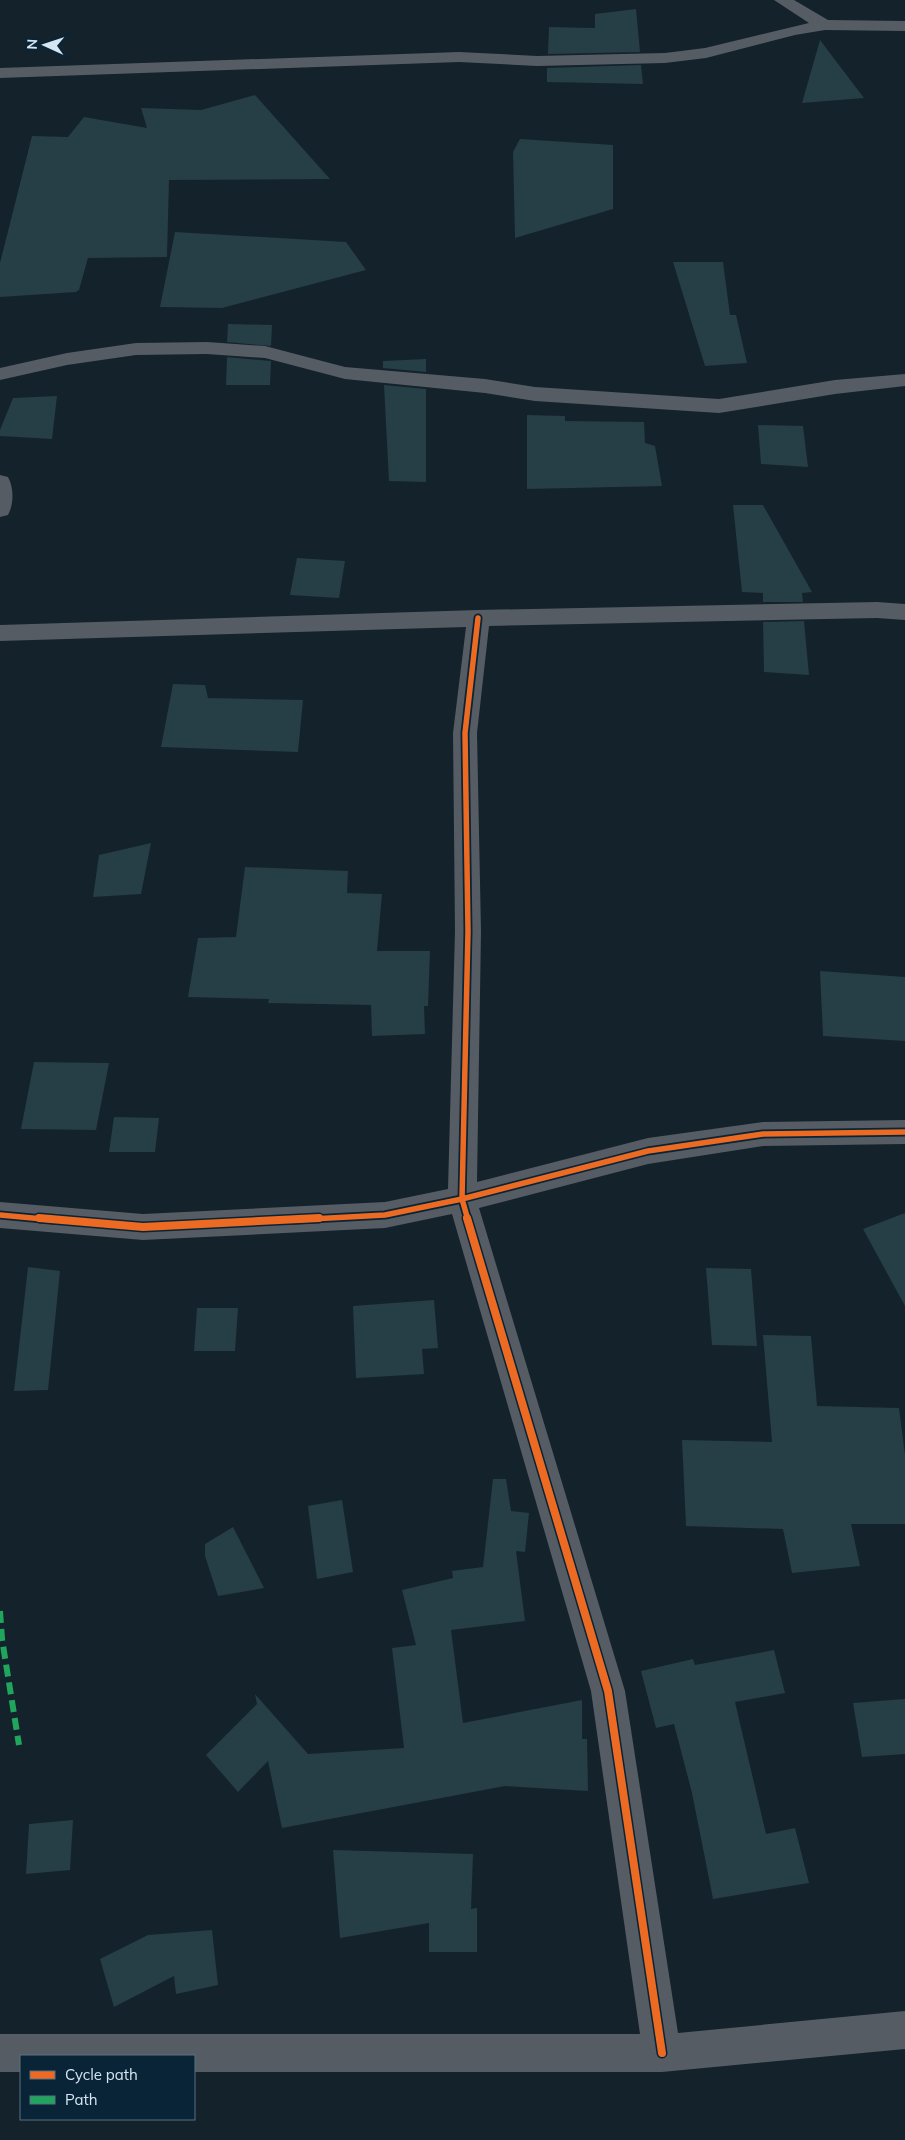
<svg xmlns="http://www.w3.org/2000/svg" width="905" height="2140" font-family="Mulish,sans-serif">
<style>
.building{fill:#263e45}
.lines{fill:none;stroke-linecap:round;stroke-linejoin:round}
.minor{fill:#555c63;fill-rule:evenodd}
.quiet{stroke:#20a55d;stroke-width:6;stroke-dasharray:12 6;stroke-linecap:butt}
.cycleway-far1-casing{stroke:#092436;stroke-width:9}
.cycleway-casing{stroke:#092436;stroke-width:11}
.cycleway-far1{stroke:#ed6a23;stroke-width:5.5}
.cycleway{stroke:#ed6a23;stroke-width:8}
</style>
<rect width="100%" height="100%" fill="#14222c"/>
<path class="building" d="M 636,9 L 640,52 L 548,54 L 549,27 L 595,28 L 595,14 Z
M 820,40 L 864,98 L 802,103 Z
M 641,65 L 643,84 L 547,82 L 547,68 Z
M 255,95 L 330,179 L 169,180 L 167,257 L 88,258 L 79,290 L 76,292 L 0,297 L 0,263 L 32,136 L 68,137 L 84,117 L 147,128 L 141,108 L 201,110 Z
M 520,139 L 613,145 L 613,209 L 515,238 L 513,152 Z
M 175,232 L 346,242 L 366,270 L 222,308 L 160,307 Z
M 673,262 L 723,262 L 730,315 L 736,315 L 747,363 L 705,366 Z
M 228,324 L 272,325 L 271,346 L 227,342 Z
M 227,357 L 271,361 L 270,385 L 226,385 Z
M 426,359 L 426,372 L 383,368 L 383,361 Z
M 384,385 L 426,389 L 426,482 L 389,481 Z
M 57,396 L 52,439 L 0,436 L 0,430 L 13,398 Z
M 527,415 L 565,416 L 565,421 L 644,422 L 645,443 L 655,446 L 662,486 L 527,489 Z
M 758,425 L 803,426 L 808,467 L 761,464 Z
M 733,505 L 763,505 L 812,592 L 802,593 L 803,602 L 763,602 L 763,593 L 742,592 Z
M 297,558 L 345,561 L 339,598 L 290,595 Z
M 804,621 L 809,675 L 764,672 L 763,622 Z
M 173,684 L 205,685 L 208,698 L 303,700 L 298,752 L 161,747 Z
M 151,843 L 141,894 L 93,897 L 99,855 Z
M 245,867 L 348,871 L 347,893 L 382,894 L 377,951 L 430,951 L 428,1006 L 424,1006 L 425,1034 L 372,1036 L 371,1005 L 268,1003 L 269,999 L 188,997 L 198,938 L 236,937 Z
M 820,971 L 905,977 L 905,1041 L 823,1036 Z
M 34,1062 L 109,1063 L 96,1130 L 21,1129 Z
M 114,1117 L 159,1118 L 155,1152 L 109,1152 Z
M 905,1213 L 905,1306 L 863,1229 Z
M 28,1267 L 60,1271 L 48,1390 L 14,1391 Z
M 706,1268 L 751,1269 L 757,1346 L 712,1345 Z
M 434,1300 L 438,1348 L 422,1349 L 424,1374 L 356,1378 L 353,1306 Z
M 197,1308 L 238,1308 L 235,1351 L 194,1351 Z
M 763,1335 L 811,1336 L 817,1406 L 899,1408 L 905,1455 L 905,1524 L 851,1524 L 860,1566 L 792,1573 L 783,1529 L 686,1526 L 682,1440 L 772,1442 Z
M 493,1479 L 506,1479 L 511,1511 L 529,1513 L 525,1552 L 516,1551 L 525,1621 L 451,1630 L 463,1723 L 582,1700 L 582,1739 L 587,1739 L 588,1791 L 505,1786 L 282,1828 L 268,1761 L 238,1792 L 206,1755 L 257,1704 L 255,1694 L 308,1754 L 404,1748 L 392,1648 L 416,1645 L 402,1590 L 453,1578 L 452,1571 L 483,1567 Z
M 342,1500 L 353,1572 L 317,1579 L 308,1506 Z
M 233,1527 L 264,1588 L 218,1596 L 205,1556 L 205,1544 Z
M 774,1650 L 785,1693 L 735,1702 L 766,1834 L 795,1828 L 809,1883 L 713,1899 L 692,1793 L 674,1724 L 656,1728 L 641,1671 L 693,1659 L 695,1665 Z
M 905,1699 L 905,1754 L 862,1757 L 853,1703 Z
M 73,1820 L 70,1870 L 26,1874 L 29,1824 Z
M 333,1850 L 473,1854 L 471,1909 L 477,1908 L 477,1952 L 429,1952 L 429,1923 L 340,1938 Z
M 212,1930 L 218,1985 L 176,1994 L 174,1976 L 114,2007 L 100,1959 L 148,1935 Z"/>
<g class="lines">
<path class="minor" d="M 774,0 L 794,0 L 828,20 L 905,21 L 905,31 L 825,30 L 795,35 L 706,58 L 665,63 L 537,66 L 459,62 L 0,78 L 0,68 L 459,52 L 537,56 L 665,53 L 705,48 L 809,23 Z
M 207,342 L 265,346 L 345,367 L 485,379 L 535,387 L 719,399 L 835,380 L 905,374 L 905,386 L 835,394 L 719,413 L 535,401 L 485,393 L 345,379 L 265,358 L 207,354 L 136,355 L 67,365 L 0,380 L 0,368 L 67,353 L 136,343 Z
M 0,475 L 8,477 C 14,488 14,504 8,515 L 0,517 Z
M 877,602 L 905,604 L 905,620 L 877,618 L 489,626 L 477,733 L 481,931 L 477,1182 L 648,1138 L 763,1122 L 905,1120 L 905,1144 L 763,1146 L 648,1164 L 479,1208 L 625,1691 L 678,2033 L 905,2011 L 905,2049 L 662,2072 L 194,2072 L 194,2056 L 21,2056 L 21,2072 L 0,2072 L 0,2034 L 640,2034 L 591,1691 L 452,1214 L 385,1228 L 143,1240 L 0,1228 L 0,1202 L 143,1214 L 385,1202 L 448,1189 L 455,931 L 453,733 L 466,627 L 0,641 L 0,625 L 478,610 Z"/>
<path class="quiet" d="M 0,1611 L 2,1639 L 19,1745"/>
<g class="cycleway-far1-casing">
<path id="cycleway-far1" d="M 0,1215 L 54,1220
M 293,1220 L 385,1215 L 462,1199 L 648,1151 L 763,1134 L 905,1132
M 468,1220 L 462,1199 L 468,931 L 465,733 L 478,618"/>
</g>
<g class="cycleway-casing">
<path id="cycleway" d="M 39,1218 L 143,1227 L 319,1218
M 467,1218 L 608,1691 L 662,2053"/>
</g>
<use href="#cycleway-far1" class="cycleway-far1"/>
<use href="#cycleway" class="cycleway"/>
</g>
<rect x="20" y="2055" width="175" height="65" fill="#092436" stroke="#5b7181"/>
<rect x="30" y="2071" width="25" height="8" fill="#ed6a23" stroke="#5b7181"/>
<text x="65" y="2080" font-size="15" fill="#d5e5f1">Cycle path</text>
<rect x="30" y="2096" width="25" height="8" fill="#20a55d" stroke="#5b7181"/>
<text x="65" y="2105" font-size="15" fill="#d5e5f1">Path</text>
<g transform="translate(45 45) rotate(273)" stroke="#092436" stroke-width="4" paint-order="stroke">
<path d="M0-4L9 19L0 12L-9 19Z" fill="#d5e5f1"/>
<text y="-8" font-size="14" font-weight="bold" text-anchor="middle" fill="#d5e5f1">N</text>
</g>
</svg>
